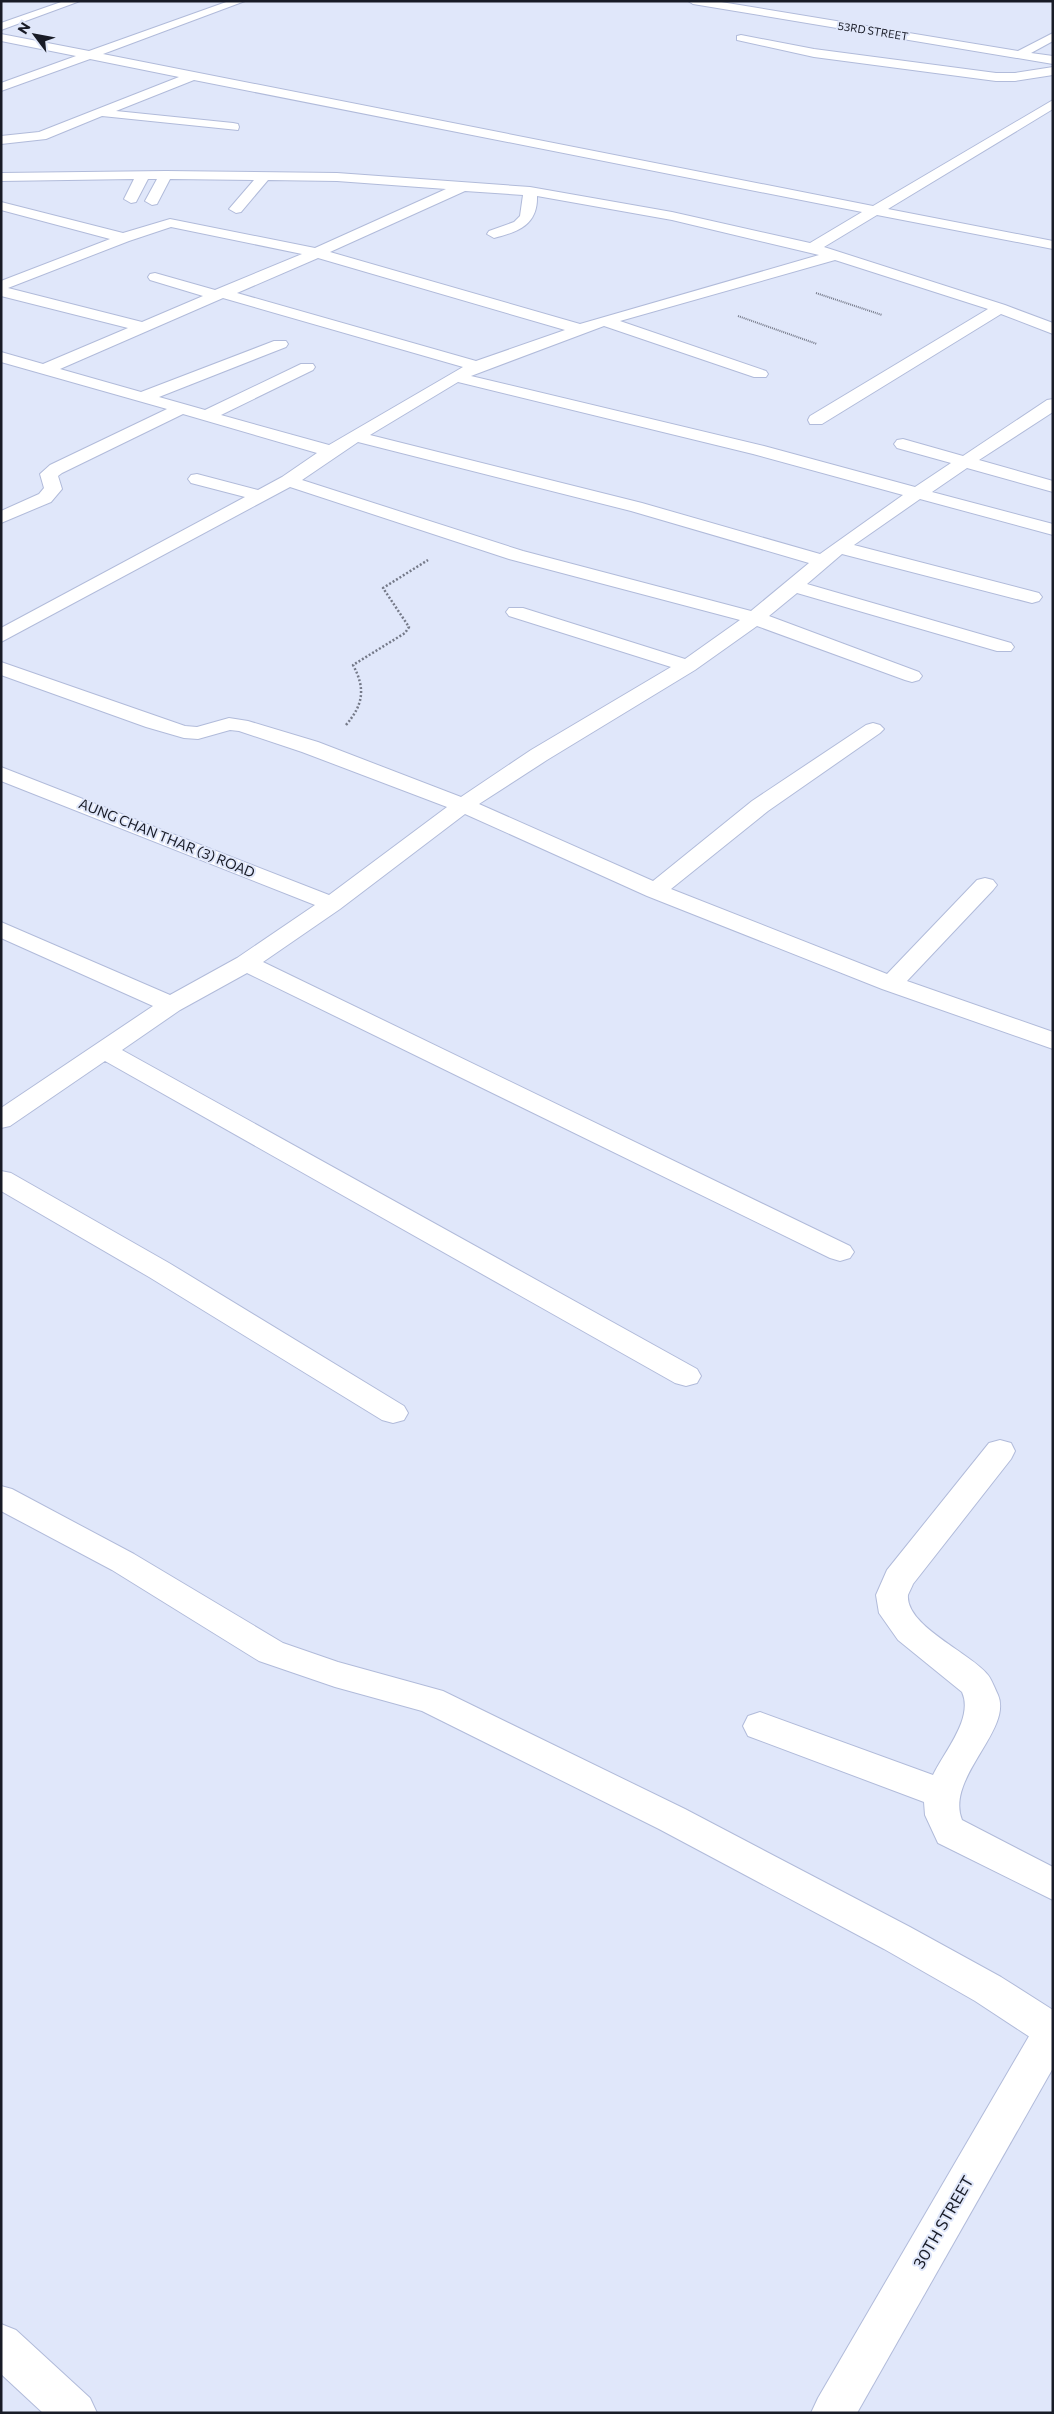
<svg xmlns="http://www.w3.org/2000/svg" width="1054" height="2414" font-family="Commissioner,sans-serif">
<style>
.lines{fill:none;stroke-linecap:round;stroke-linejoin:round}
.service-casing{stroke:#b1bbda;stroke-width:2}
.minor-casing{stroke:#b1bbda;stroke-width:2}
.secondary-casing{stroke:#b1bbda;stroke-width:2}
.path-far1{stroke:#757a89;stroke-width:2;stroke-dasharray:1 1;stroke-linecap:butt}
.path{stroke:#757a89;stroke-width:2.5;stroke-dasharray:2 2;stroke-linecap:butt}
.service{fill:#fff;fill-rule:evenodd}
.minor{fill:#fff;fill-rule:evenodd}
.secondary{fill:#fff;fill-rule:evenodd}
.labels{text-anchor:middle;stroke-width:4;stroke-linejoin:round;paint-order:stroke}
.far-street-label{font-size:11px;fill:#181b26;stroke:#e0e7fa}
.street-label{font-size:14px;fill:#181b26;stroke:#e0e7fa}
.near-street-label{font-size:16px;fill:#181b26;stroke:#e0e7fa}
</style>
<rect width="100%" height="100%" fill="#e0e7fa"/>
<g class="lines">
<g class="service-casing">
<path id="service" d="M 1000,1440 L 1011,1443 L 1015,1451 L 1011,1459 L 913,1584 C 912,1587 909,1592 908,1595 C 905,1626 971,1653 988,1675 C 992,1680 995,1689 998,1695 C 1013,1730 945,1778 962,1820 L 1053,1867 L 1053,1900 L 938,1843 L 925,1815 L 924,1802 L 748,1736 L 743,1726 L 748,1716 L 760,1712 L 933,1775 C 944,1752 974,1718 962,1692 L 898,1640 L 879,1613 L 876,1595 L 887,1570 L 989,1443 Z"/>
</g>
<g class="minor-casing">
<path id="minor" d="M 64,1 L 80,1 L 1,30 L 1,23 Z
M 229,1 L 245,1 L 103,54 L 873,206 L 1053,100 L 1053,109 L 888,209 L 1053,241 L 1053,249 L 877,215 L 824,247 L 1005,305 L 1053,323 L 1053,334 L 1001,314 L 822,424 L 810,424 L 808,420 L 810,416 L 988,309 L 835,260 L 620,321 L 766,371 L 768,374 L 766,377 L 754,377 L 604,326 L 471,376 L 764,446 L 915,487 L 951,463 L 897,448 L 894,444 L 897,440 L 903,439 L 963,456 L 1047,400 L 1053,399 L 1053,412 L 979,460 L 1053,481 L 1053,492 L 967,468 L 932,492 L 1053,524 L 1053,535 L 920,499 L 854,545 L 1039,593 L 1042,597 L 1039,601 L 1032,603 L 842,554 L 807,584 L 1011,643 L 1014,647 L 1011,651 L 997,651 L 797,593 L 769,616 L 919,672 L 922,676 L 919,680 L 912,682 L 905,680 L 757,626 L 695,670 L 547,760 L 479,804 L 653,881 L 752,801 L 866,725 L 873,723 L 880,725 L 884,729 L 880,733 L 768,811 L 671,889 L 887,974 L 977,880 L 985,878 L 993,880 L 997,885 L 993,890 L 907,981 L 1053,1032 L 1053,1049 L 882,989 L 647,896 L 465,814 L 340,909 L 263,962 L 850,1246 L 854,1252 L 850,1258 L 840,1261 L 830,1258 L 247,973 L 180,1010 L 122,1050 L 697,1369 L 701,1376 L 697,1383 L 686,1386 L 675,1383 L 105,1061 L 10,1126 L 1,1128 L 1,1108 L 153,1006 L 1,938 L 1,922 L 170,995 L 237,958 L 315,905 L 1,781 L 1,767 L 329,895 L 447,807 L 302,752 L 239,731 L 230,730 L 198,739 L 184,738 L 146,727 L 1,675 L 1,662 L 185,726 L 197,727 L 229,718 L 248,721 L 318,742 L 461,797 L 531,750 L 671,667 L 509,616 L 506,612 L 509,608 L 523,608 L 685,659 L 740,620 L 509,559 L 290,487 L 1,642 L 1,628 L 245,497 L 191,483 L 188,479 L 191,475 L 197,474 L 258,490 L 282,477 L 317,453 L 183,414 L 62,473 L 58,476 L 62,489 L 51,502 L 1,523 L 1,511 L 39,494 L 44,488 L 40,474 L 50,465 L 167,409 L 1,362 L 1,352 L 43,364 L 128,328 L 1,296 L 1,281 L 110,239 L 1,210 L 1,202 L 123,233 L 170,219 L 315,248 L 446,189 L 337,181 L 268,180 L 241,212 L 236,213 L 229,209 L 254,180 L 170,179 L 157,204 L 152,205 L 145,201 L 157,179 L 148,179 L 136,202 L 131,203 L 124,199 L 134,179 L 1,181 L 1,173 L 166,171 L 337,173 L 530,187 L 672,212 L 810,243 L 862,212 L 194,80 L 116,111 L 233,123 L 238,124 L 239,127 L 238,130 L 102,116 L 46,139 L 1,144 L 1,136 L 39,132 L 179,77 L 90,59 L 1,91 L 1,83 L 76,56 L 1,41 L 1,34 L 89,51 ZM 465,191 L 523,195 L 520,216 L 514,222 L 489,231 L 487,234 L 494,238 C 518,232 538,225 537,196 L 672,220 L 819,255 L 580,324 L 330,252 ZM 171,227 L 302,254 L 215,290 L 155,273 L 150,274 L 148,277 L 150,280 L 203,296 L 142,322 L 8,288 L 129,241 ZM 318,258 L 565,330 L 476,361 L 237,293 ZM 223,298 L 463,367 L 329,445 L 221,415 L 313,370 L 315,367 L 313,364 L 301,364 L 205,410 L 159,397 L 286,347 L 288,344 L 286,341 L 274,341 L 141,392 L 60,369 ZM 458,382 L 753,454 L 903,495 L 820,554 L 642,503 L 370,435 ZM 358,442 L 631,511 L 809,563 L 751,611 L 523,551 L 302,480 Z
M 688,1 L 715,1 L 1018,51 L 1053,33 L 1053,41 L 1031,53 L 1053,56 L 1053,64 L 693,4 Z
M 741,35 L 814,49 L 996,73 L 1015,73 L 1053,67 L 1053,75 L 1015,81 L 996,81 L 814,57 L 737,40 L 737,36 Z
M 1,1171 L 11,1173 L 169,1263 L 404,1406 L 408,1413 L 404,1420 L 393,1423 L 382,1420 L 149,1277 L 1,1191 Z
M 1,1486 L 12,1489 L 134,1554 L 283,1643 L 338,1662 L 443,1691 L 685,1809 L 910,1927 L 1001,1977 L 1053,2010 L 1053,2048 L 1039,2043 L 975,2001 L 884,1949 L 659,1829 L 422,1711 L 335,1687 L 259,1661 L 112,1570 L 1,1511 Z
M 1,2324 L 16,2330 L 90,2398 L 97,2413 L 43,2413 L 1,2374 Z"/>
</g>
<g class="secondary-casing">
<path id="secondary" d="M 1053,2014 L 1053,2068 L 857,2413 L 811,2413 L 818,2398 L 1039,2019 Z"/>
</g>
<path class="path-far1" d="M 816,293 L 882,315
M 738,316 L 817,344"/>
<path class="path" d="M 346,725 C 363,705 366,689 353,665 L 405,633 L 409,627 L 383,588 L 428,560"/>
<use href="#service" class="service"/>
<use href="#minor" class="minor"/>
<use href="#secondary" class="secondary"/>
</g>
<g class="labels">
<g class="far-street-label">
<text transform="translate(873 31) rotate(9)" y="4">53RD STREET</text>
</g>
<g class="street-label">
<text transform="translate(167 838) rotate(22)" y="5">AUNG CHAN THAR (3) ROAD</text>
</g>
<g class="near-street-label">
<text transform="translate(943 2222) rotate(-60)" y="6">30TH STREET</text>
</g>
</g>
<rect width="1054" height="2414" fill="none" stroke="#181b26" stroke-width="5"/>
<g transform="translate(35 35) rotate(302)" stroke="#e0e7fa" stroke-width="4" paint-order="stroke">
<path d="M0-4L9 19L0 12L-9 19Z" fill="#181b26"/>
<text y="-8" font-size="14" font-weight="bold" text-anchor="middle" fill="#181b26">N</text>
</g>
</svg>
